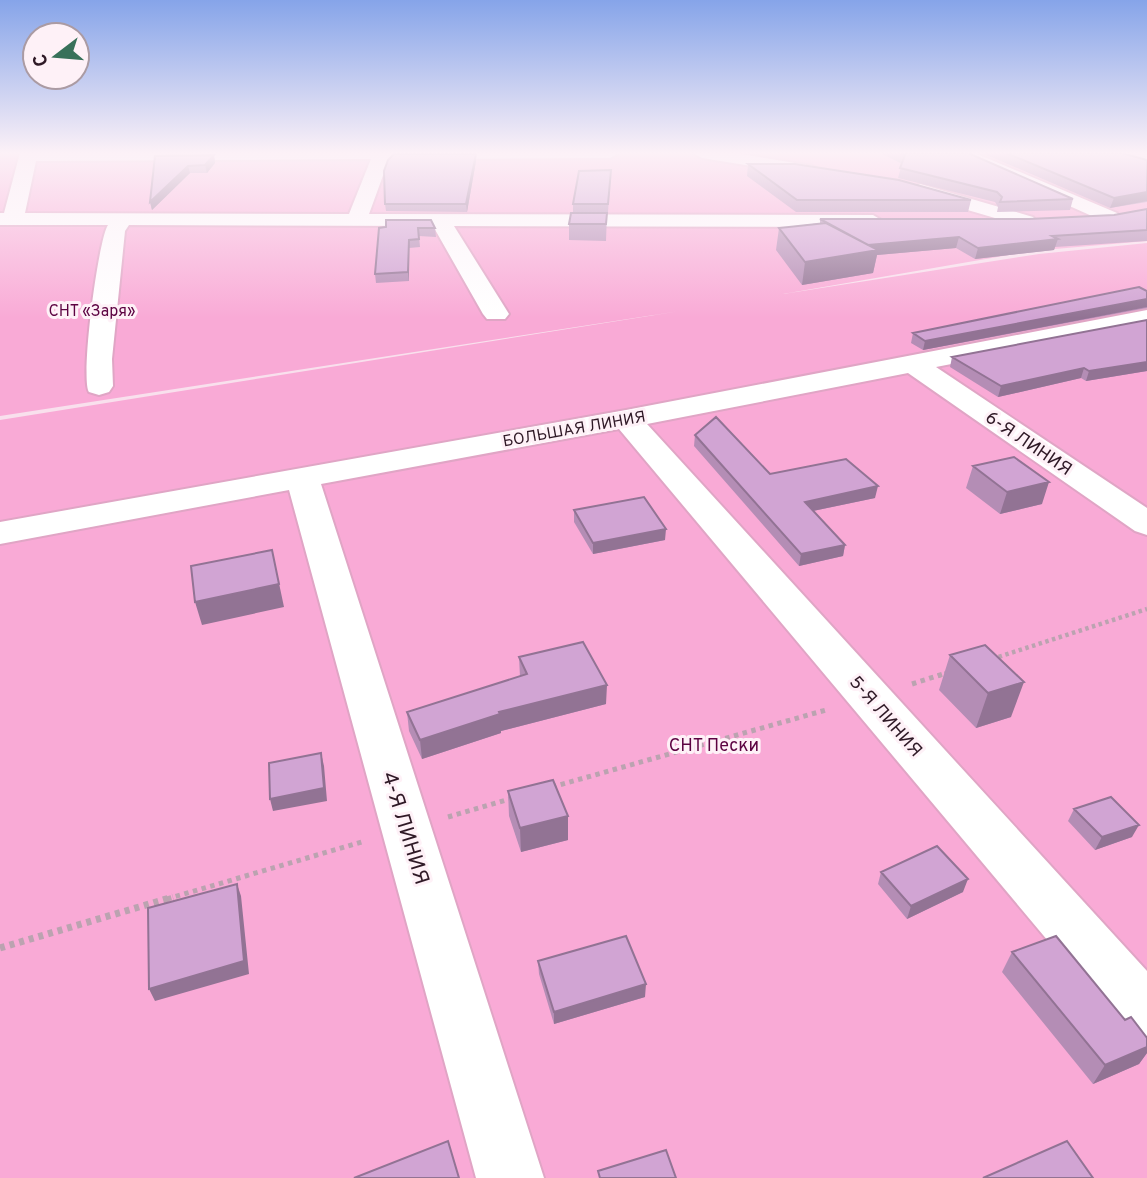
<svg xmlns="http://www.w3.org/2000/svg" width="1147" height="1178" font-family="Overpass,sans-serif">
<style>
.green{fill:#f9aad6}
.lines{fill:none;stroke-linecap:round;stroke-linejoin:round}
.minor-casing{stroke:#e0a5c5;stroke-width:4}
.path-far2{stroke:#bba3b0;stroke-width:4.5;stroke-dasharray:3.5 3.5;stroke-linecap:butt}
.path-far1{stroke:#bba3b0;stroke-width:5;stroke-dasharray:4.5 4.5;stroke-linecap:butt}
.path{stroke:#bba3b0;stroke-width:7;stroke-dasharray:5 5;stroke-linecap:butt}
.minor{fill:#fff;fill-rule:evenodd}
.wall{fill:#b48db5}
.shaded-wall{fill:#927394}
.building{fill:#d1a4d3;stroke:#927394;stroke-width:2}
.labels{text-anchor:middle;stroke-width:6;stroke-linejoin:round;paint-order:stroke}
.far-park-label{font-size:16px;fill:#5d0342;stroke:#fef1f7}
.far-street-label{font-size:16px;fill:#2f1926;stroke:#fef1f7}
.street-label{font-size:18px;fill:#2f1926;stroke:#fef1f7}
.park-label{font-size:18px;fill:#5d0342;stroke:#fef1f7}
.near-street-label{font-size:21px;fill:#2f1926;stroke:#fef1f7}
</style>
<rect width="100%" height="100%" fill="#f9e0ed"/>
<path class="green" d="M 0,153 L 1114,153 L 1147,163 L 1147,241 L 1032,251 L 783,294 L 1039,254 L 1147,243 L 1147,1178 L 0,1178 L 0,420 L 680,311 L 0,416 Z"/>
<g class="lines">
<g class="minor-casing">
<path id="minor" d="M 20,153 L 619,153 L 610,158 L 389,159 L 369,214 L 873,215 L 883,221 L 873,227 L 454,226 L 509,314 L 505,319 L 487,319 L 483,314 L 433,226 L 129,225 L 125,231 L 112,359 L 113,386 L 109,392 L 99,395 L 89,392 C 80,379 98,240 108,225 L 0,225 L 0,213 L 4,213 ZM 371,159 L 349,214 L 25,213 L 36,161 Z
M 693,153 L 735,153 L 813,166 L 822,171 L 813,176 L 702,158 Z
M 951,153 L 975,153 L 1117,213 L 1120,217 L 1117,221 L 1103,221 Z
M 920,184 L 1033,217 L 1036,221 L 1026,227 L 913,194 L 910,190 Z
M 1147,310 L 1147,326 L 936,367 L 1147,508 L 1147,535 L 1135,531 L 908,373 L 647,424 L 1147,971 L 1147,1042 L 1126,1034 L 619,429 L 321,484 L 544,1178 L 476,1178 L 289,490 L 0,544 L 0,522 L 626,410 Z"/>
</g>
<path class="path-far2" d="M 992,659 L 1147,609
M 938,676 L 947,673"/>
<path class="path-far1" d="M 912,684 L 943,674
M 552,787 L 826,710
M 448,817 L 513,798
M 167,899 L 365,841"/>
<path class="path" d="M 0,948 L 173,897"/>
<use href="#minor" class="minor"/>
</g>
<path class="wall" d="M 881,153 L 968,153 L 1073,199 L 1070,210 L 997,212 L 998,207 L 995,202 L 898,178 L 902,164 Z
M 982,153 L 1122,153 L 1147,160 L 1147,202 L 1110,208 Z
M 214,155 L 215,163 L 207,173 L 190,173 L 152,210 L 150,202 L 155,156 Z
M 476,161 L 467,212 L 386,211 L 385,204 Z
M 748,164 L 971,200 L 968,212 L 796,212 L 747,176 Z
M 611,170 L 608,212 L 573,212 L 573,204 Z
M 1147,209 L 1147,241 L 1055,247 L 1054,250 L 975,259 L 956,248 L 877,255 L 873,273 L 802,285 L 776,250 L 779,228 L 820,223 L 820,219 L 1029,219 L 1114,215 Z
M 607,213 L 606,241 L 569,240 L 569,224 Z
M 386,227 L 435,228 L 436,237 L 419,236 L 420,247 L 409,248 L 409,281 L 376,283 L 375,274 Z
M 1147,291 L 1147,308 L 923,350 L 911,343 L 913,333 Z
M 1147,320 L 1147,371 L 1086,381 L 1081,378 L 998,397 L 950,367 L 952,357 Z
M 695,435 L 770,474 L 875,498 L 813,511 L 845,545 L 843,556 L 799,566 L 694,446 Z
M 973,466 L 1042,504 L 1000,514 L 966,488 Z
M 574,510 L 665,540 L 593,554 L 574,522 Z
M 985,645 L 1011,717 L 976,728 L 939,690 L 950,655 Z
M 519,657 L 606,704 L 501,731 L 501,733 L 422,759 L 409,731 L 407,712 L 520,677 Z
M 508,791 L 568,840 L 521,852 L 509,816 Z
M 1074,809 L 1132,837 L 1095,850 L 1068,821 Z
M 881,872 L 963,892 L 907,919 L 878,884 Z
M 1012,952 L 1125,1020 L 1147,1038 L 1147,1053 L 1139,1064 L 1093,1084 L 1002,972 Z
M 538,961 L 645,997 L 554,1024 L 539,974 Z"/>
<path class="shaded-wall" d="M 476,154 L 476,161 L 467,212 L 466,204 Z
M 214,155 L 215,163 L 207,173 L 205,165 Z
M 188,166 L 190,173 L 152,210 L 150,202 Z
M 1147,192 L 1147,201 L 1110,208 L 1114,198 Z
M 959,237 L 956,248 L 877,255 L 873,273 L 802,285 L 805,262 L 858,246 Z
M 1058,239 L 1054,250 L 975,259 L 978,248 Z
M 409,240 L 409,281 L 408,272 Z
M 1147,299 L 1147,307 L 923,350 L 925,341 Z
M 1147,362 L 1147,371 L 1086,381 L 1089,371 Z
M 1084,368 L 1081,378 L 998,397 L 1001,386 Z
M 1049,482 L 1042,504 L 1000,514 L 1007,492 Z
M 878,486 L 875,498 L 803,513 L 805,502 Z
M 666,529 L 665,540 L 593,554 L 593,543 Z
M 845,545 L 843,556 L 799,566 L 801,554 Z
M 272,550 L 284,607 L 202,625 L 195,602 Z
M 1024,682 L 1011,717 L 976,728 L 988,693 Z
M 607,685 L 606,704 L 501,731 L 501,733 L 422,759 L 420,740 L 499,712 Z
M 321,753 L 324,766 L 327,801 L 273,811 L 270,799 Z
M 568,816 L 568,840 L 521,852 L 520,828 Z
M 1139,825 L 1132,837 L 1095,850 L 1102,837 Z
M 968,879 L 963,892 L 907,919 L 911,906 Z
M 237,884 L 241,896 L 249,974 L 155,1001 L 149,989 Z
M 646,984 L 645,997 L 554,1024 L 554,1012 Z
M 1147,1047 L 1147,1053 L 1139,1064 L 1093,1084 L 1105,1065 Z"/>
<path class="building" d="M 901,153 L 968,153 L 1073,199 L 1000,202 L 1002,197 L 997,192 L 900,168 L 905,155 Z
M 1006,153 L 1122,153 L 1147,160 L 1147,192 L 1114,198 Z
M 394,154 L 476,154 L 466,204 L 385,204 L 384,171 L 388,160 Z
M 214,155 L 205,165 L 188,166 L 150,202 L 155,156 Z
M 748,164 L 795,164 L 899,180 L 971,200 L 797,200 Z
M 611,170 L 608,204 L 573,204 L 579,171 Z
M 1147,209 L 1147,230 L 1052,236 L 1058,239 L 978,248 L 959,237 L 868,245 L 820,219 L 1029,219 L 1114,215 Z
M 571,213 L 607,213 L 606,224 L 569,224 Z
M 386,220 L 431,220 L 435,228 L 418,228 L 419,239 L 409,240 L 408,272 L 375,274 L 379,228 L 386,227 Z
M 826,223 L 878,250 L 805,262 L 779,228 Z
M 1139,287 L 1147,291 L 1147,299 L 925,341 L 913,333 Z
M 1147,320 L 1147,362 L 1089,371 L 1084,368 L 1001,386 L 952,357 Z
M 716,417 L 770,474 L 846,459 L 878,486 L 805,502 L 845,545 L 801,554 L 695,435 Z
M 1014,457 L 1049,482 L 1007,492 L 973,466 Z
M 644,497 L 666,529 L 593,543 L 574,510 Z
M 272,550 L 279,584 L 195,602 L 191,566 Z
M 583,642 L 607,685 L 499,712 L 500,714 L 420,740 L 407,712 L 527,674 L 519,657 Z
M 985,645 L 1024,682 L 988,693 L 950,655 Z
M 321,753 L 324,788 L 270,799 L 269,763 Z
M 553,780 L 568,816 L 520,828 L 508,791 Z
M 1111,797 L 1139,825 L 1102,837 L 1074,809 Z
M 937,846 L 968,879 L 911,906 L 881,872 Z
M 237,884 L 244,961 L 149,989 L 148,908 Z
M 626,936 L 646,984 L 554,1012 L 538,961 Z
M 1056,936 L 1125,1020 L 1131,1017 L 1147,1038 L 1147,1047 L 1105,1065 L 1012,952 Z
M 448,1141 L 459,1178 L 354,1178 Z
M 1067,1141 L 1093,1178 L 983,1178 Z
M 666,1150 L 676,1178 L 600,1178 L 598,1171 Z"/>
<linearGradient id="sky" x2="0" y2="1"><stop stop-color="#86a4e9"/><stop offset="0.48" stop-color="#fcf1f7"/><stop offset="1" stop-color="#fcf1f7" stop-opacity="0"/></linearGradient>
<rect width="1147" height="318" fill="url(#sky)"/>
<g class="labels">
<g class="far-park-label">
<text x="92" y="316">СНТ «Заря»</text>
</g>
<g class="far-street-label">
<text transform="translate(574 428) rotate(-10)" y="6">БОЛЬШАЯ ЛИНИЯ</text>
</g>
<g class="street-label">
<text transform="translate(1029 443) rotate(34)" y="6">6-Я ЛИНИЯ</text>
<text transform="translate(886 716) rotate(49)" y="6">5-Я ЛИНИЯ</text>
</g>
<g class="park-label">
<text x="714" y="751">СНТ Пески</text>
</g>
<g class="near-street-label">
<text transform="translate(406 828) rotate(73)" y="7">4-Я ЛИНИЯ</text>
</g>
</g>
<g transform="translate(56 56) rotate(254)"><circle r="33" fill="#fef1f7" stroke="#ab9ba3" stroke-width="2"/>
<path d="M0-5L12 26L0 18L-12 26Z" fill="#38715a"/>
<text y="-10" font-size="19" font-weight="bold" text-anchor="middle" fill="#2f1926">С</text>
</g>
</svg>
